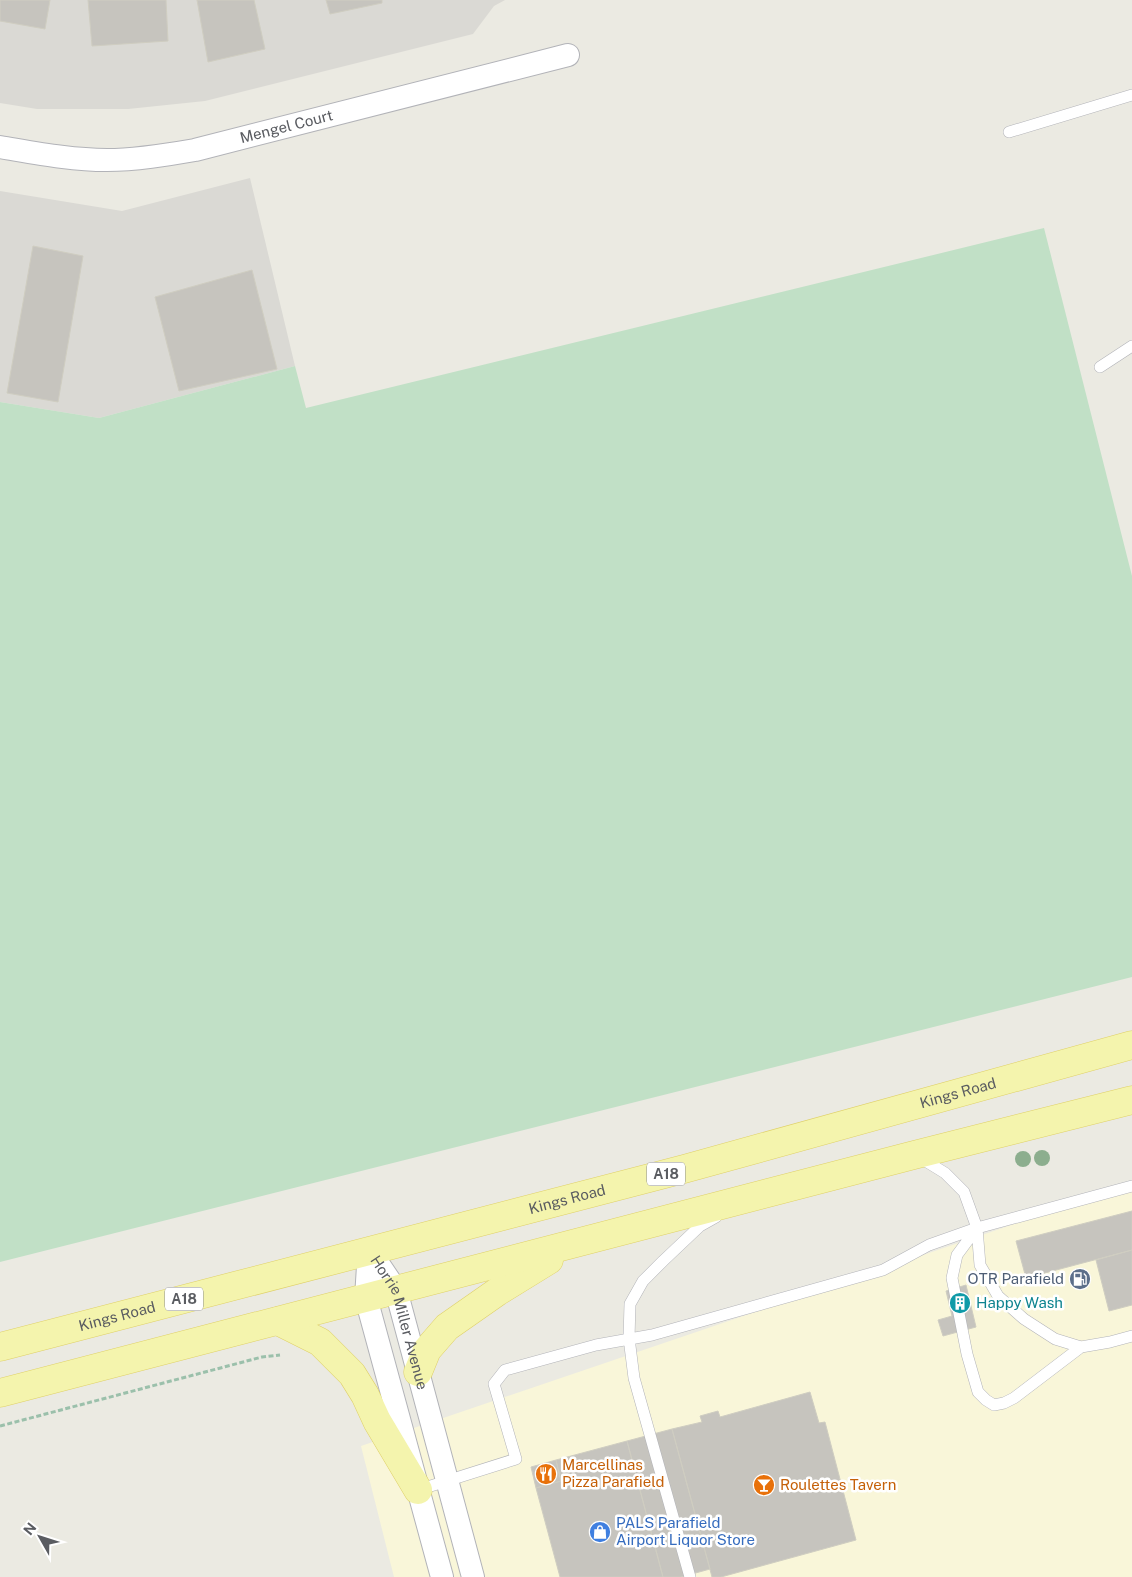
<svg xmlns="http://www.w3.org/2000/svg" width="1132" height="1577" font-family="'Public Sans',sans-serif">
<style>
.commercial{fill:#f9f6d9}
.industrial{fill:#dad9d4}
.green{fill:#c1e0c6}
.building{fill:#c6c4be;stroke:#cfcdc1}
.lines{fill:none;stroke-linecap:round;stroke-linejoin:round}
.lane-casing{stroke:#b2b3b8;stroke-width:12}
.street-casing{stroke:#b2b3b8;stroke-width:24}
.primary-casing{stroke:#dfd067;stroke-width:29}
.path{stroke:#9bc0ab;stroke-width:3;stroke-dasharray:5 2.5;stroke-linecap:butt}
.lane{stroke:#fff;stroke-width:11}
.street{stroke:#fff;stroke-width:22}
.primary{stroke:#f4f4ad;stroke-width:28}
.tree{fill:#8cae8e}
.labels{text-anchor:middle;stroke-width:5;stroke-linejoin:round;paint-order:stroke}
.shield{fill:#fff;stroke:#8c8d90;stroke-width:1}
.shield-label{font-size:14px;font-weight:bold;fill:#5a5c61}
.street-label{font-size:15px;fill:#5a5c61;stroke:#fff}
.service-label{font-size:15px;fill:#4e5e75;stroke:#fff;text-anchor:end}
.culture-label{font-size:15px;fill:#0d838f;stroke:#fff;text-anchor:start}
.food-label{font-size:15px;fill:#c56008;stroke:#fff;text-anchor:start}
.shop-label{font-size:15px;fill:#366cbe;stroke:#fff;text-anchor:start}
</style>
<rect width="100%" height="100%" fill="#ebeae2"/>
<path class="commercial" d="M 1132,1184 L 1132,1577 L 394,1577 L 361,1446 Z"/>
<path class="industrial" d="M 0,0 L 505,0 L 494,6 L 473,34 L 205,101 L 128,109 L 37,109 L 0,103 Z
M 250,178 L 295,366 L 99,418 L 0,402 L 0,191 L 122,211 Z"/>
<path class="green" d="M 1044,228 L 1132,576 L 1132,977 L 0,1262 L 0,402 L 99,418 L 295,366 L 306,408 Z"/>
<path class="building" d="M 0,0 L 50,0 L 45,29 L 0,21 Z
M 88,0 L 166,0 L 168,41 L 92,46 Z
M 197,0 L 254,0 L 265,49 L 208,62 Z
M 326,0 L 382,0 L 382,3 L 330,14 Z
M 33,246 L 83,256 L 58,402 L 7,393 Z
M 252,270 L 277,369 L 179,391 L 155,297 Z
M 1132,1211 L 1132,1250 L 1026,1278 L 1016,1241 Z
M 1132,1250 L 1132,1305 L 1109,1311 L 1096,1260 Z
M 966,1285 L 976,1327 L 943,1336 L 938,1320 L 952,1316 L 946,1291 Z
M 810,1392 L 819,1423 L 825,1422 L 856,1540 L 721,1577 L 712,1577 L 672,1429 L 702,1422 L 700,1416 L 718,1411 L 720,1417 Z
M 672,1429 L 710,1569 L 681,1577 L 663,1577 L 627,1441 Z
M 627,1441 L 663,1577 L 560,1577 L 536,1488 L 561,1481 L 556,1460 Z
M 556,1460 L 561,1481 L 536,1488 L 531,1467 Z"/>
<g class="lines">
<g class="lane-casing">
<path id="lane" d="M 1009,132 L 1132,95
M 1100,367 L 1132,346
M 919,1157 L 945,1173 L 964,1192 L 977,1228
M 1132,1186 L 977,1228 L 980,1265 L 998,1296 L 1024,1319 L 1055,1339 L 1081,1347 L 1110,1342 L 1132,1336
M 977,1228 L 957,1255 L 952,1278 L 967,1354 L 978,1392 L 986,1400 L 994,1405 L 1004,1403 L 1014,1398 L 1081,1347
M 418,1490 L 516,1459 L 494,1384 L 505,1370 L 596,1345 L 652,1335 L 883,1270 L 929,1245 L 977,1228
M 690,1577 L 634,1378 L 629,1338 L 630,1304 L 643,1281 L 663,1261 L 700,1226 L 716,1217"/>
</g>
<g class="street-casing">
<g id="street">
<path id="s1" d="M 0,147 C 36,153 71,160 107,160 C 136,160 166,155 195,150 L 568,55"/>
<path id="s2" d="M 369,1250 L 396,1290 L 473,1577"/>
<path d="M 369,1250 L 366,1298 L 442,1577"/>
</g>
</g>
<g class="primary-casing">
<g id="primary">
<path d="M 278,1321 L 320,1342 L 352,1374 L 365,1395 L 377,1421 L 418,1490"/>
<path id="s3" d="M 0,1347 L 684,1169 L 1132,1045"/>
<path d="M 418,1372 L 427,1350 L 447,1327 L 497,1292 L 549,1260"/>
<path d="M 0,1393 L 914,1155 L 1132,1100"/>
</g>
</g>
<path class="path" d="M 0,1426 L 262,1357 L 280,1355"/>
<use href="#lane" class="lane"/>
<use href="#street" class="street"/>
<use href="#primary" class="primary"/>
</g>
<g class="tree">
<circle cx="1042" cy="1158" r="8"/>
<circle cx="1023" cy="1159" r="8"/>
</g>
<defs>
<g id="fuel-disc" transform="scale(1.125)"><circle r="9.5" fill="#5c6f8a" stroke="#fff"/><path d="M-5.5-6h7V0h2V4h1.3V-2.5L3-4.5l.8-.8L6-3V5H2.5V1h-1V6h-7ZM-4.2-4.7v3.2H.2V-4.7Z" fill="#fff"/></g>
<g id="building-disc" transform="scale(1.125)"><circle r="9.5" fill="#0f9aa8" stroke="#fff"/><path d="M-4-6H4V6H1V3H-1V6H-4ZM-2.5-4.3h1.7v1.8h-1.7ZM.8-4.3h1.7v1.8H.8ZM-2.5-1h1.7V.8h-1.7ZM.8-1h1.7V.8H.8Z" fill="#fff"/></g>
<g id="restaurant-disc" transform="scale(1.125)"><circle r="9.5" fill="#e8710a" stroke="#fff"/><path d="M-5-6h1v4h1v-4h1v4h1v-4h1v5L-1.5 .5V6h-2V.5L-5-1ZM5-6V6H3V1.5H1.5Q1.5-4 5-6Z" fill="#fff"/></g>
<g id="bar-disc" transform="scale(1.125)"><circle r="9.5" fill="#e8710a" stroke="#fff"/><path d="M-6-5H6L.8 .8V4.5H3.5V6h-7V4.5H-.8V.8Z" fill="#fff"/></g>
<g id="shop-disc" transform="scale(1.125)"><circle r="9.5" fill="#3f7fe0" stroke="#fff"/><path d="M-5-2.5h2.3a2.7 3.5 0 0 1 5.4 0H5L5.5 6h-11ZM-1.5-2.5h3a1.5 2.3 0 0 0-3 0Z" fill="#fff"/></g>
</defs>
<g fill-rule="evenodd">
<use href="#fuel-disc" x="1080" y="1279"/>
<use href="#building-disc" x="960" y="1303"/>
<use href="#restaurant-disc" x="546" y="1474"/>
<use href="#bar-disc" x="764" y="1485"/>
<use href="#shop-disc" x="600" y="1532"/>
</g>
<g class="labels">
<g class="shield">
<rect x="647" y="1162.5" width="38" height="23" rx="4"/>
<rect x="165" y="1287.5" width="38" height="23" rx="4"/>
</g>
<g class="shield-label">
<text x="666" y="1179">A18</text>
<text x="184" y="1304">A18</text>
</g>
<g class="street-label">
<text dy="5" stroke="none"><textPath href="#s1" startOffset="291">Mengel Court</textPath></text>
<text dy="5" stroke="none"><textPath href="#s3" startOffset="991">Kings Road</textPath></text>
<text dy="5" stroke="none"><textPath href="#s3" startOffset="586">Kings Road</textPath></text>
<text dy="5" stroke="none"><textPath href="#s3" startOffset="121">Kings Road</textPath></text>
<text dy="5" stroke="none"><textPath href="#s2" startOffset="80">Horrie Miller Avenue</textPath></text>
</g>
<g class="service-label">
<text x="1064" y="1284">OTR Parafield</text>
</g>
<g class="culture-label">
<text x="976" y="1308">Happy Wash</text>
</g>
<g class="food-label">
<text x="562" y="1470">Marcellinas<tspan x="562" dy="17">Pizza Parafield</tspan></text>
<text x="780" y="1490">Roulettes Tavern</text>
</g>
<g class="shop-label">
<text x="616" y="1528">PALS Parafield<tspan x="616" dy="17">Airport Liquor Store</tspan></text>
</g>
</g>
<g transform="translate(40 1537) rotate(309)" stroke="#ffffff" stroke-width="4" paint-order="stroke">
<path d="M0-4L9 19L0 12L-9 19Z" fill="#5a5c61"/>
<text y="-8" font-size="14" font-weight="bold" text-anchor="middle" fill="#5a5c61">N</text>
</g>
</svg>
